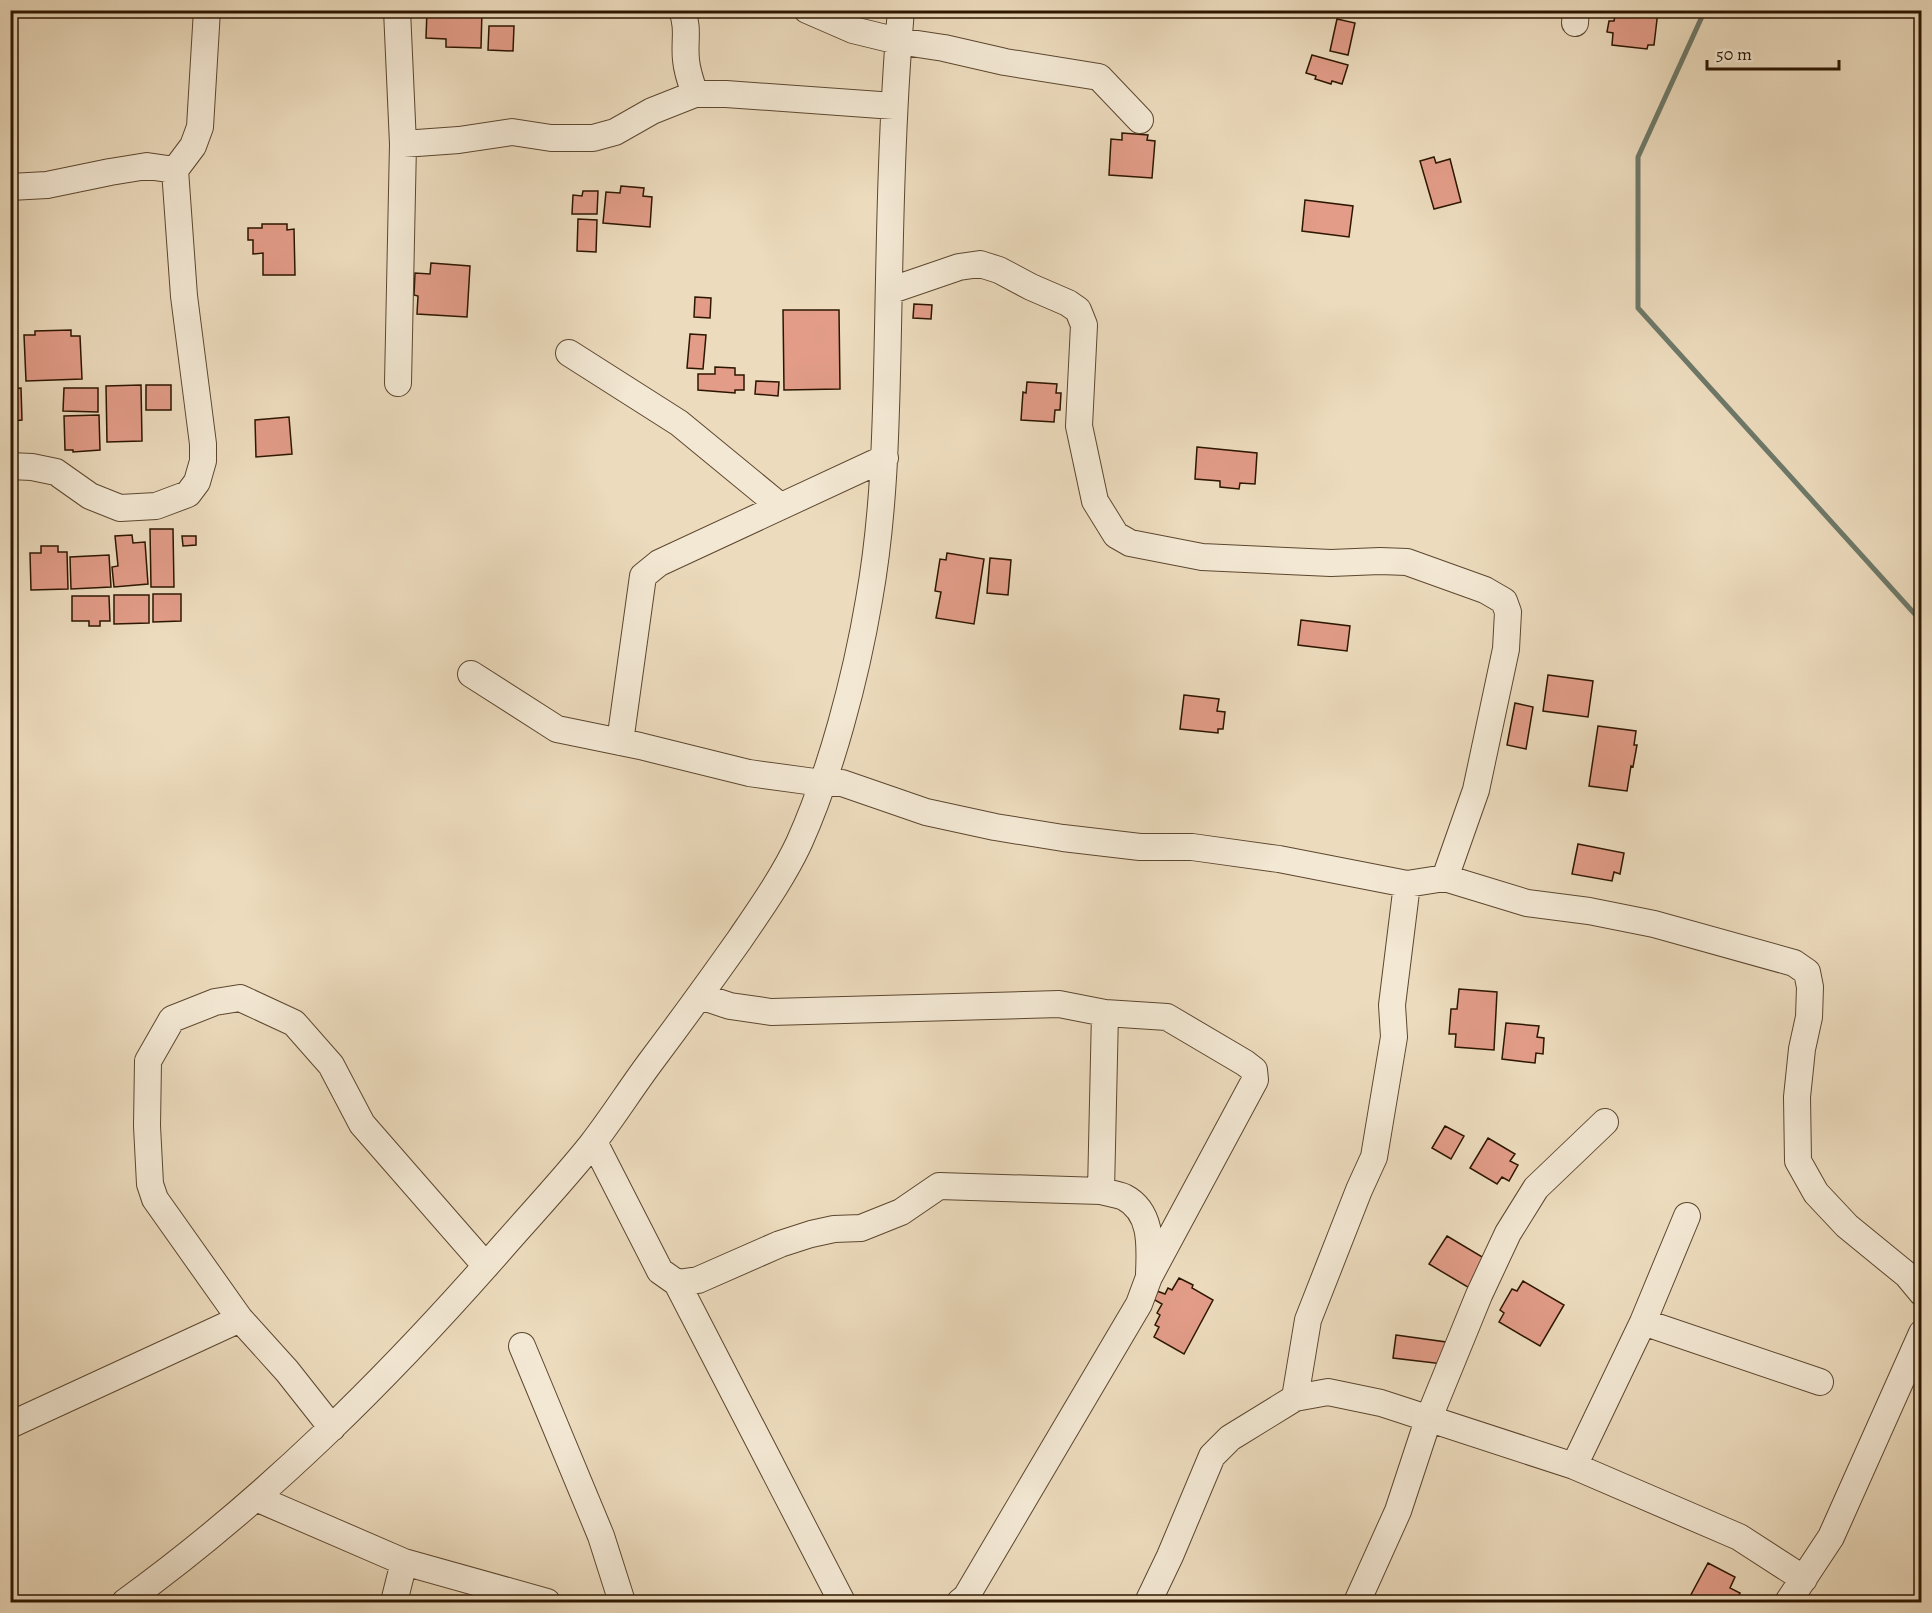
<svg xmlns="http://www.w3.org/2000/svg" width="1932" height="1613" font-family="Alegreya,serif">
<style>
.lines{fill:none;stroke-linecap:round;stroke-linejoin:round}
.stream{stroke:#6e7969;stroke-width:5}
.building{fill:#e29c88;stroke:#2d1600;stroke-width:1.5}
.minor-casing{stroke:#5d472f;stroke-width:28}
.minor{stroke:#f3e8d4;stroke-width:26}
</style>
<rect width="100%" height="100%" fill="#ecdbbd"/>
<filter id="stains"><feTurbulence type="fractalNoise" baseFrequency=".00333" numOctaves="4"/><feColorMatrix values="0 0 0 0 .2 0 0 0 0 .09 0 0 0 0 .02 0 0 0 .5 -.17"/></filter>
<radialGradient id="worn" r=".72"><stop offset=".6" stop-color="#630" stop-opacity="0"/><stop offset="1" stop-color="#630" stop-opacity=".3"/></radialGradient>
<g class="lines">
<path class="stream" d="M 1705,10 L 1638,157 L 1638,308 L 1922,622"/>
</g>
<path class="building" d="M 427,10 L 482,10 L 481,48 L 446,47 L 446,39 L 426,38 Z
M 1616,10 L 1658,11 L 1654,45 L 1648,45 L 1647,49 L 1612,45 L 1613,33 L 1607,32 L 1609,21 L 1614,21 Z
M 1337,19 L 1355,23 L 1348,55 L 1330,51 Z
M 489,26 L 514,26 L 513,51 L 488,50 Z
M 1312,55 L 1348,65 L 1342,84 L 1332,81 L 1331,84 L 1315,79 L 1316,76 L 1306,73 Z
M 1122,133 L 1148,135 L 1147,140 L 1155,141 L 1152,178 L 1109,175 L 1111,139 L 1122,140 Z
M 1434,157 L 1436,163 L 1450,159 L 1461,202 L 1434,209 L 1420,161 Z
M 621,186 L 644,188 L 643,196 L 652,197 L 650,227 L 603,223 L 606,192 L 620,193 Z
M 583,191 L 598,191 L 597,214 L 572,214 L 573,195 L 582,196 Z
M 1305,200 L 1353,206 L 1349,237 L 1302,231 Z
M 578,219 L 597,220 L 596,252 L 577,251 Z
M 262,224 L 287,224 L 287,230 L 294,229 L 295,275 L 263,275 L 263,253 L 253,254 L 253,240 L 248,240 L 248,228 L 262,228 Z
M 431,263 L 470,266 L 467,317 L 417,314 L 418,296 L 414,295 L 415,273 L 430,274 Z
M 695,297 L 711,298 L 710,318 L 694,317 Z
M 914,304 L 932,305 L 931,319 L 913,318 Z
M 783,310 L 839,310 L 840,389 L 784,390 Z
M 71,330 L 71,336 L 80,336 L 82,379 L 26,381 L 24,335 L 35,335 L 35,331 Z
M 690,334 L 706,335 L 703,369 L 687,368 Z
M 715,367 L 735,368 L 735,375 L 744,375 L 744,390 L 735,390 L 735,393 L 698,390 L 698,374 L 715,374 Z
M 756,381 L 779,382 L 778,396 L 755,394 Z
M 1027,382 L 1057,384 L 1056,393 L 1061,393 L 1060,410 L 1055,410 L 1054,422 L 1021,420 L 1023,392 L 1026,393 Z
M 141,385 L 142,441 L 107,442 L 106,386 Z
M 146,385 L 171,385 L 171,410 L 146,410 Z
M 21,388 L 22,420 L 12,421 L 10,427 L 10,389 Z
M 64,388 L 98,388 L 98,412 L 63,411 Z
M 99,415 L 100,450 L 73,452 L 73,450 L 65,450 L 64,416 Z
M 289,417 L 292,454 L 256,457 L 255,420 Z
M 1197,447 L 1257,453 L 1255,484 L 1240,483 L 1239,489 L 1220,487 L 1220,481 L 1195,479 Z
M 150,529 L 173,529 L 174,587 L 151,587 Z
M 132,535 L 133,543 L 145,542 L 148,584 L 114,587 L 112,567 L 118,566 L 115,536 Z
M 182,536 L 196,536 L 196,545 L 183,546 Z
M 41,546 L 58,546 L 58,552 L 67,552 L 68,589 L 31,590 L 30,553 L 41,553 Z
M 947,553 L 984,559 L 974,624 L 936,618 L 941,592 L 935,591 L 940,559 L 946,560 Z
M 109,555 L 111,587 L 71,589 L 70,557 Z
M 990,558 L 1011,560 L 1008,595 L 987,593 Z
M 153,594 L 181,594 L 181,621 L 153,622 Z
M 114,595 L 149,595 L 149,623 L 114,624 Z
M 72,596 L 109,596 L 110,621 L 100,621 L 100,626 L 89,626 L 89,621 L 72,621 Z
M 1301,620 L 1350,626 L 1347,651 L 1298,645 Z
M 1548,675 L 1593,681 L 1588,717 L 1543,711 Z
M 1184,695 L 1219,699 L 1217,711 L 1225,712 L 1223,729 L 1218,729 L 1218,733 L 1180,729 Z
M 1515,703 L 1533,707 L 1526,749 L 1507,745 Z
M 1598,726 L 1636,731 L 1634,745 L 1637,745 L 1633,767 L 1631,766 L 1627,791 L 1589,786 Z
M 1578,844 L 1624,853 L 1620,874 L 1614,872 L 1612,881 L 1572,874 Z
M 1459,989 L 1497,992 L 1494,1050 L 1455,1047 L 1456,1034 L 1449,1034 L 1451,1009 L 1457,1009 Z
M 1506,1023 L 1539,1026 L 1537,1037 L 1544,1038 L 1543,1054 L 1536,1053 L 1535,1063 L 1502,1059 Z
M 1445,1126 L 1464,1136 L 1451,1159 L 1432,1148 Z
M 1488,1138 L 1515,1154 L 1510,1161 L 1518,1165 L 1509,1181 L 1502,1177 L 1497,1184 L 1470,1168 Z
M 1447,1236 L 1484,1258 L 1471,1289 L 1429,1264 Z
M 1179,1278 L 1193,1285 L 1192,1288 L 1213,1300 L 1184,1354 L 1154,1337 L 1159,1327 L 1155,1325 L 1160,1315 L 1157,1313 L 1162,1304 L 1153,1299 L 1157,1291 L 1165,1294 L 1168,1288 L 1172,1290 Z
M 1523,1281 L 1564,1305 L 1540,1346 L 1499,1322 L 1504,1313 L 1500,1310 L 1512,1289 L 1517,1291 Z
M 1396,1335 L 1446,1342 L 1443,1364 L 1393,1358 Z
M 1708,1563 L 1735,1577 L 1730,1588 L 1740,1593 L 1735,1602 L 1687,1602 Z"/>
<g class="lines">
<g class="minor-casing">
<path id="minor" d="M 397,10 L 403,144 L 398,383
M 682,10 C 689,29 684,42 686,60 C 687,72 691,83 695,94
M 807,10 L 853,30 L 898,41 L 944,48 L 1005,62 L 1099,77 L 1140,120
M 1575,23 L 1576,10
M 403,144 L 459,140 L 512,132 L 551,138 L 593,138 L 615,132 L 652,111 L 695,94 L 726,94 L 894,106
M 10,187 L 47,185 L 110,172 L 147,166 L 175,170 L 193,146 L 200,127 L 207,10
M 889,291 L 959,267 L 980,264 L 999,270 L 1031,287 L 1068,303 L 1078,310 L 1084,325 L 1079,426 L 1095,501 L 1116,535 L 1130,543 L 1202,557 L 1331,563 L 1380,561 L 1407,562 L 1485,590 L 1504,601 L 1508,612 L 1506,649 L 1476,790 L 1445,878
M 569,353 L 679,423 L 780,506
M 10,466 L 32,467 L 56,472 L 90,496 L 120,508 L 156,506 L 188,494 L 197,482 L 203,461 L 203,444 L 184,296 L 175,170
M 471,674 L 557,729 L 640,746 L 749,773 L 822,783 L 842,783 L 926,812 L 995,827 L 1063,838 L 1140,847 L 1192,847 L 1279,859 L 1407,884 L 1445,878 L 1527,903 L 1589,911 L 1654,924 L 1794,963 L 1807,972 L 1810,987 L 1809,1017 L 1802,1049 L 1797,1097 L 1798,1161 L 1816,1193 L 1847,1226 L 1907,1275 L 1922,1293
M 620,742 L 643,576 L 659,563 L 885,458
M 700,996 L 730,1006 L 771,1012 L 1059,1004 L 1105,1013 L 1167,1017 L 1245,1063 L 1254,1070 L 1255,1080 L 1149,1277 L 1139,1304 L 966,1597 L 960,1602
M 594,1142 L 660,1271 L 677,1283 L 842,1602
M 1101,1191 C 1108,1193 1117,1194 1124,1197 C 1153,1212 1150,1247 1149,1274
M 677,1283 L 698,1280 L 780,1244 L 811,1234 L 834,1229 L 861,1228 L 901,1212 L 939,1186 L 1101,1191 L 1105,1013
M 1643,1322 L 1820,1382
M 522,1346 L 601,1536 L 622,1602
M 1295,1398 L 1308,1320 L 1359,1190 L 1374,1157 L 1394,1037 L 1392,1005 L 1407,884
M 10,1425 L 240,1319
M 332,1428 L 287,1371 L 240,1319 L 155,1199 L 150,1184 L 147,1126 L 148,1061 L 172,1019 L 215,1002 L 240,998 L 294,1023 L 331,1065 L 362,1124 L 486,1266
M 1574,1466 L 1643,1322 L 1687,1216
M 256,1498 L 404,1562 L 547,1602
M 125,1602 C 266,1500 391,1375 506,1243 C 535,1210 565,1178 592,1144 C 613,1117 631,1088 652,1060 C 682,1020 711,980 740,939 C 761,908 783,877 799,843 C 831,772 856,677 869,600 C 885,510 886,420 888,329 C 890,223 892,116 901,10
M 394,1602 L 404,1562
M 1148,1602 L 1170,1556 L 1212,1456 L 1230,1438 L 1295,1398 L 1328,1392 L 1381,1403 L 1574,1466 L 1739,1537 L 1804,1579
M 1357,1602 L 1398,1511 L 1428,1420 L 1479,1295 L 1508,1233 L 1536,1188 L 1605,1122
M 1788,1602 L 1831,1537 L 1922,1333"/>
</g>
<use href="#minor" class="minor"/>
</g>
<rect width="1932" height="1613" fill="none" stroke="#ecdbbd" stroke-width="36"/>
<rect x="12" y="12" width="1908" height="1589" fill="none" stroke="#2d1600" stroke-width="3"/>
<rect x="18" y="18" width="1896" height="1577" fill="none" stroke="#2d1600" stroke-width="1.5"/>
<path d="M1707 60v9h132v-9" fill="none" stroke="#2d1600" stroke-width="3"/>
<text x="1716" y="60" font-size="18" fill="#2d1600" stroke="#f3e8d4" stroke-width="4.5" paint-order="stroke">50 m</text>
<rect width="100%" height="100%" filter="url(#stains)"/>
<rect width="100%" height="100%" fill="url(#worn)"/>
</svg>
